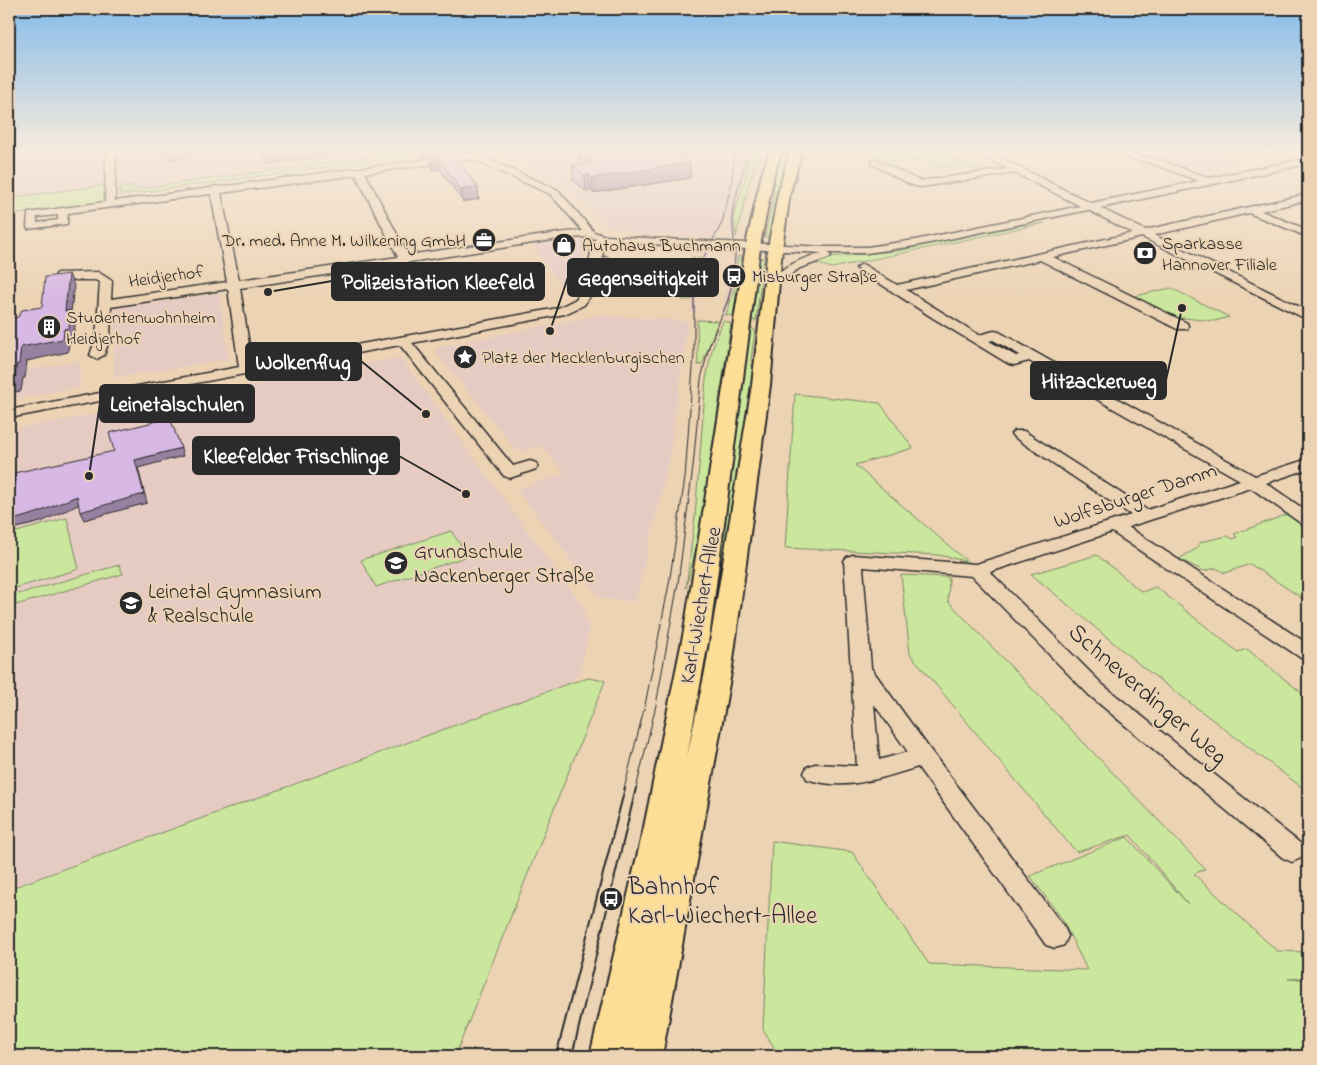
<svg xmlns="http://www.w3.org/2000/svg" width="1317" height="1065" font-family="'Indie Flower',sans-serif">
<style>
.built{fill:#e6cbc3}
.green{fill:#cbe69d;stroke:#7b8864}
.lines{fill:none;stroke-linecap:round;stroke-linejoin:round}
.minor-casing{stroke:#2b2b2b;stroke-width:3}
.major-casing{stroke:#2b2b2b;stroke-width:4}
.minor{fill:#ecd3b4;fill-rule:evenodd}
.major{fill:#fdde96;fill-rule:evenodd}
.tram-far1{stroke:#2b2b2b;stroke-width:1}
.tram{stroke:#2b2b2b;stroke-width:2}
.wall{fill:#ba9ec5;stroke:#2b2b2b}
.shaded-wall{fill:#9781a0;stroke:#2b2b2b}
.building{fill:#d8b8e5;stroke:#2b2b2b}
.labels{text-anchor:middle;stroke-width:4;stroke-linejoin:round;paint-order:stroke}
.far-poi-label{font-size:18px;fill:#2b2b2b;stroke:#ecd3b4;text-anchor:start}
.far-street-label{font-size:18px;fill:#2b2b2b;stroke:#ecd3b4}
.street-label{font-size:21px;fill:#2b2b2b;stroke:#ecd3b4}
.poi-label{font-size:21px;fill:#2b2b2b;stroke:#ecd3b4;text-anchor:start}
.near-street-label{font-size:25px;fill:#2b2b2b;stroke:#ecd3b4}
.near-poi-label{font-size:25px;fill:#2b2b2b;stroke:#ecd3b4;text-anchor:start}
.leader{fill:none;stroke:#2b2b2b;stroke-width:2}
.callout-dot{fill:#2b2b2b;stroke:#ecd3b4;stroke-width:2}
.callout{fill:#2b2b2b;stroke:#2b2b2b;stroke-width:2}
.callout-label{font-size:22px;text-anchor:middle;font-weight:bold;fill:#fff}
</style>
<rect width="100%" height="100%" fill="#ecd3b4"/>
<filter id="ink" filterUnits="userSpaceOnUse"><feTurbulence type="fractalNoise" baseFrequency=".02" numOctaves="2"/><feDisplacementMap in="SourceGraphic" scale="10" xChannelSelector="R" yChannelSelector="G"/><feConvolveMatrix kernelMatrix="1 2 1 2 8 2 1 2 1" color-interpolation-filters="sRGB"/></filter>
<g filter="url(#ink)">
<path class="built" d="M 9,151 L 107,151 L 105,185 L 9,198 Z
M 118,151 L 448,151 L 117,196 Z
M 487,151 L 763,151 L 762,153 L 749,152 L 745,179 L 735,208 L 733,221 L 736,237 L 731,239 L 728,218 L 726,218 L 716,238 L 642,234 L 612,228 L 602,223 L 564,186 Z
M 1190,151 L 1209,151 L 1249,165 L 1206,174 L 1161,157 Z
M 556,239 L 578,239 L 588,242 L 588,249 L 575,287 L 561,286 L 531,243 Z
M 704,248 L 710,249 L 698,286 L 696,312 L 691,312 L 695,277 Z
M 733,249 L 737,250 L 738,271 L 730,305 L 726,315 L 721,313 L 731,277 Z
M 219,293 L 229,359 L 114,378 L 115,308 Z
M 598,315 L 688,321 L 669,460 L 635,602 L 601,598 L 516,489 L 565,473 L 541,446 L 524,451 L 516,450 L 435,351 L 440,347 Z
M 397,358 L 402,360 L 583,606 L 589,631 L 579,674 L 570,683 L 9,889 L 9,430 Z
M 80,361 L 80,387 L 9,400 L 9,373 Z"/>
<path class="green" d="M 782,151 L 793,151 L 773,237 L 765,237 L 774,192 L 774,176 Z
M 874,151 L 940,151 L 977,169 L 973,170 L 961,164 L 939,167 L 924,160 L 889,163 L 868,152 Z
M 407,152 L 410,156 L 120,195 L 119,188 L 134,186 L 135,189 Z
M 749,152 L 762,153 L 750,180 L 736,237 L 734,214 L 745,179 Z
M 105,185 L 104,203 L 9,215 L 9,198 Z
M 1043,223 L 1045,223 L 832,268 L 810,262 L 829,257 L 897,251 L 1023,225 L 1026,226 Z
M 738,256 L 742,257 L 733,316 L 726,315 L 734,290 Z
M 692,257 L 700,258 L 691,300 L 682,300 L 690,266 L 694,265 L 695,260 L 692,260 Z
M 757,258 L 764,258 L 756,321 L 749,319 Z
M 1171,288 L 1229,317 L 1215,321 L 1171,317 L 1131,297 Z
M 697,320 L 718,321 L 702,365 L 698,365 Z
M 723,321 L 731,323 L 704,502 L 696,548 L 686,588 L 695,516 L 706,379 L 712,350 Z
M 749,325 L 755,331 L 751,360 L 755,379 L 695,731 L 691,730 Z
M 795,394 L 880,403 L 913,448 L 855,465 L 977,570 L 961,560 L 938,555 L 785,548 Z
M 1291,513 L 1308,526 L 1308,552 L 1304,554 L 1308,556 L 1308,602 L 1250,564 L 1225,573 L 1216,568 L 1204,571 L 1179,559 L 1197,548 L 1201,542 L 1227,536 L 1233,539 L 1237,537 L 1234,534 Z
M 67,518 L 79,569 L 12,589 L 9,564 L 9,534 Z
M 451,531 L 468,556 L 376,587 L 361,560 Z
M 1097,555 L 1142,592 L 1156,587 L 1238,652 L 1247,649 L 1308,698 L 1308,792 L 1140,665 L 1031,574 Z
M 119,565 L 123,574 L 16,605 L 15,595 Z
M 901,575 L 949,577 L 948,601 L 1205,869 L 1194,874 L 1277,951 L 1308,952 L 1308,978 L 1288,979 L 1308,979 L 1308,1056 L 779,1056 L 763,1029 L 772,841 L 852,852 L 929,964 L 1087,970 L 1062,919 L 1030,876 L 1127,837 L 1188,904 L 1130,835 L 1077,852 L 1070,845 L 910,654 Z
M 589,678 L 605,681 L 455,1056 L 9,1056 L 9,889 L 570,683 Z"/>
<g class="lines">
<g class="minor-casing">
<path id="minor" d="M 106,151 L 116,151 L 115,201 L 211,188 L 215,186 L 219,187 L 473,153 L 558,190 L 594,232 L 605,236 L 826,247 L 867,247 L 915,240 L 1080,206 L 1015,173 L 920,187 L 909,184 L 872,164 L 872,160 L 875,159 L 920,181 L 1007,169 L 975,151 L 987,151 L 1091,203 L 1199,181 L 1153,164 L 1103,151 L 1120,151 L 1159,160 L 1210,178 L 1308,158 L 1308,164 L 1100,208 L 1145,230 L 1308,194 L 1308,200 L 1261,211 L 1308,230 L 1308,237 L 1249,213 L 1154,235 L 1308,311 L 1308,320 L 1142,237 L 1053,257 L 1187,323 L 1188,326 L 1187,329 L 1177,329 L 1040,260 L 906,290 L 979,335 L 994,331 L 999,332 L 1255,476 L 1308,459 L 1308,469 L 1266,483 L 1308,512 L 1308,525 L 1302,524 L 1251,488 L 1128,527 L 1308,644 L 1308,660 L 1301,658 L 1112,532 L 990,572 L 1103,685 L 1301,844 L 1304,851 L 1301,858 L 1292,862 L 1283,858 L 1089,695 L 972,576 L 863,567 L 871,668 L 931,751 L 1064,927 L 1068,936 L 1064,945 L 1055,948 L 1046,945 L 918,767 C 881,778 846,792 807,779 L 804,773 L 807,767 L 815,764 L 857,766 L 844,561 L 847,557 L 853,555 L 976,564 L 1131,515 L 1014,437 L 1011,434 L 1014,431 L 1024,431 L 1147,510 L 1240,480 L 1029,361 L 1014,365 L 1009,364 L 933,318 L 856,268 L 862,264 L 866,266 L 897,285 L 1133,233 L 1088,210 L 915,246 L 867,253 L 828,253 L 831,256 L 829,258 L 800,268 L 771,288 L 767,287 L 765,284 L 767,281 C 784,267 801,258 822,253 L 607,242 L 604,244 L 602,258 L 606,257 L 612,260 L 603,269 L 594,290 L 584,305 L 565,314 L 412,343 L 513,466 L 530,461 L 536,463 L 538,466 L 536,469 L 510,478 L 504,476 L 400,345 L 9,418 L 9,410 L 239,367 L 228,289 L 111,307 L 110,338 L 104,355 L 97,359 L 90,355 L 96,338 L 100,282 L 95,280 L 61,280 L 57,279 L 55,276 L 57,273 L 98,272 L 112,281 L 111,299 L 227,282 L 211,194 L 68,213 L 67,224 L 28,229 L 27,227 L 28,213 L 105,202 ZM 472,159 L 550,194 L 583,231 L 566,232 L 408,255 L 365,173 ZM 356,175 L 398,257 L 239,280 L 221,193 ZM 58,215 L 58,220 L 37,223 L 37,217 ZM 589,237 L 596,239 L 593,242 L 589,263 L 592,268 L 576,299 L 558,308 L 252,364 L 240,288 L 566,238 ZM 993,340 L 1020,355 L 1016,356 L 989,341 ZM 874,704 L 908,752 L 879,760 Z"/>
</g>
<g class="major-casing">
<path id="major" d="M 770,151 L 782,151 L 774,174 L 761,240 L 710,631 L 687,757 L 706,667 L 752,385 L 768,248 L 778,193 L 790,151 L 802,151 L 790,193 L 782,248 L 770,385 L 732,667 L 662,1056 L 590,1056 L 644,827 L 684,631 L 747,240 L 762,174 Z"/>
</g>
<use href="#minor" class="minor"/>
<use href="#major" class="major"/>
<path class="tram-far1" d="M 624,789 L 645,705 L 669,584 L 685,478 L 694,353 L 694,291 L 700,264 L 722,223 L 731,185 L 735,151
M 636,789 L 656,705 L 678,583 L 693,467 L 701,379 L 709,347 L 728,300 L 734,276 L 735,255 L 732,212 L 745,163 L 746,151"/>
<path class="tram" d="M 556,1056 L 625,788
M 572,1056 L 636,788"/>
</g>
<path class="wall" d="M 139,151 L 193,151 L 194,156 L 173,160 L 167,159 L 165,154 L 140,155 Z
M 261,151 L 326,151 L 327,156 L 267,164 Z
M 420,151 L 446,151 L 446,153 L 479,199 L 463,202 L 440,169 L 433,170 L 431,166 L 430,157 L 425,158 Z
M 579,151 L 681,151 L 684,158 L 690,163 L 690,178 L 593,193 L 590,190 L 586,191 L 573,180 L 573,165 L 580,164 Z"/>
<path class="shaded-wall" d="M 176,151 L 193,151 L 194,156 L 173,160 L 171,152 Z
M 282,151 L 326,151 L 327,156 L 267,164 L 265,153 Z
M 424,151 L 446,151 L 447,155 L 429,155 L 430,157 L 425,158 Z
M 684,153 L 684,164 L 690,163 L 690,178 L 593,193 L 592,178 Z
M 438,158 L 440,169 L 433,170 L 432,159 Z
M 589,175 L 590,190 L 586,191 L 585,176 Z
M 478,187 L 479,199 L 463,202 L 461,190 Z
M 69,274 L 74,286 L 71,312 L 75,323 L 74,341 L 69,342 L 68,352 L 27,361 L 25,378 L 23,378 L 21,391 L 9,393 L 9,378 L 17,364 L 21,347 L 65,311 Z
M 181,448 L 183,456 L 138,468 L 147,503 L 84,520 L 80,512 L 135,460 Z
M 77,496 L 80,504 L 41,522 L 9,530 L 9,521 Z"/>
<path class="building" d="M 264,151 L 282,151 L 265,153 Z
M 581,151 L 681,151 L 684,153 L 679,154 L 690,163 L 592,178 L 589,175 L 585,176 L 573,165 L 594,162 Z
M 451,152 L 478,187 L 461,190 L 438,158 L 432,159 L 429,155 Z
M 69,274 L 65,311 L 70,310 L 69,328 L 64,329 L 63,339 L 21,347 L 19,364 L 17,364 L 15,377 L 9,378 L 9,337 L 12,319 L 18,317 L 22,310 L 42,307 L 45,277 Z
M 170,418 L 181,448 L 135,460 L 144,494 L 80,512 L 77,496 L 37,513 L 9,521 L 9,490 L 15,489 L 14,473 L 114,451 L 109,433 Z"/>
</g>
<linearGradient id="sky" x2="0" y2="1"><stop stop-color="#85bbea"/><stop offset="0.5" stop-color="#f6ebdd"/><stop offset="1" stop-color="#f6ebdd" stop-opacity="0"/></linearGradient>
<rect width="1317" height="300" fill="url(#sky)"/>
<defs>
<g id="office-disc" transform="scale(1.25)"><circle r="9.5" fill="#2b2b2b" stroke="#ecd3b4"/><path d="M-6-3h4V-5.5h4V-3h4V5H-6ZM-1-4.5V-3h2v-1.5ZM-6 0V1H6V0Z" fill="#fff"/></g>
<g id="shop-disc" transform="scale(1.25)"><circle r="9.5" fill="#2b2b2b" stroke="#ecd3b4"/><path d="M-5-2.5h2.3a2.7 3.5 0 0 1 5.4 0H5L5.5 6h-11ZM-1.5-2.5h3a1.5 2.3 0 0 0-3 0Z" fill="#fff"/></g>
<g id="bank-disc" transform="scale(1.25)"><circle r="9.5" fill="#2b2b2b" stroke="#ecd3b4"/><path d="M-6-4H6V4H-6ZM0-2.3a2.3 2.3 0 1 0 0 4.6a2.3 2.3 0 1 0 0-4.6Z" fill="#fff"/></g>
<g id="bus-disc" transform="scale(1.25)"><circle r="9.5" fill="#2b2b2b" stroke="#ecd3b4"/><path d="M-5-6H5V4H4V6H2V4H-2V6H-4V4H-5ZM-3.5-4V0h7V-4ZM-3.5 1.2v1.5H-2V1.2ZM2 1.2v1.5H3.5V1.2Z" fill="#fff"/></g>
<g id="building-disc" transform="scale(1.25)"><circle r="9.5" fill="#2b2b2b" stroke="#ecd3b4"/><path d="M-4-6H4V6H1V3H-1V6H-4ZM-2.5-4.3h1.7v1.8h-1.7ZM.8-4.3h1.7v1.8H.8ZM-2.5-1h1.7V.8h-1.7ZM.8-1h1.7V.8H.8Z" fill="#fff"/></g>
<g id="sight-disc" transform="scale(1.25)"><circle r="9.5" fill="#2b2b2b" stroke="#ecd3b4"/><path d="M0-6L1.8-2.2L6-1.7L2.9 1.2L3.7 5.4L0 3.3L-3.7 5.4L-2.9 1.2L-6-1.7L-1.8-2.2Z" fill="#fff"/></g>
<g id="school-disc" transform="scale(1.25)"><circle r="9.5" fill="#2b2b2b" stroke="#ecd3b4"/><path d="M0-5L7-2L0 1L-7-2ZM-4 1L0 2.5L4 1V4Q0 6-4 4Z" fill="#fff"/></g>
</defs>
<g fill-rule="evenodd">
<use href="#office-disc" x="484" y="240"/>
<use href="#shop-disc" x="564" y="245"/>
<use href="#bank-disc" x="1145" y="253"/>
<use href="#bus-disc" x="734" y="276"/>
<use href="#building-disc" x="49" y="327"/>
<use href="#sight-disc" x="465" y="357"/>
<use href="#school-disc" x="396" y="563"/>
<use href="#school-disc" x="131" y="603"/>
<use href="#bus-disc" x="611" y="899"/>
</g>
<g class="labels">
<g class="far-poi-label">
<text x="466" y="246" text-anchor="end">Dr. med. Anne M. Wilkening GmbH</text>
<text x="1162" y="249">Sparkasse<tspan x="1162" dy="21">Hannover Filiale</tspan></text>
<text x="582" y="251">Autohaus Buchmann</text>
<text x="752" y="282">Misburger Straße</text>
<text x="66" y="323">Studentenwohnheim<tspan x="66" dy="21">Heidjerhof</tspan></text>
<text x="482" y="363">Platz der Mecklenburgischen</text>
</g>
<g class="far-street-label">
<text transform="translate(166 276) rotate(-8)" y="6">Heidjerhof</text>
</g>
<g class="street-label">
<text transform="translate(1135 495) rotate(-18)" y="7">Wolfsburger Damm</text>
<text transform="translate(700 605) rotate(-80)" y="7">Karl-Wiechert-Allee</text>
</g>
<g class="poi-label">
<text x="414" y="558">Grundschule<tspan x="414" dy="24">Nackenberger Straße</tspan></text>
<text x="148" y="598">Leinetal Gymnasium<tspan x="148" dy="24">&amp; Realschule</tspan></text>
</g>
<g class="near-street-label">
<text transform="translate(1149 693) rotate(41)" y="9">Schneverdinger Weg</text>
</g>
<g class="near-poi-label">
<text x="628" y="894">Bahnhof<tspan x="628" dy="29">Karl-Wiechert-Allee</tspan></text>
</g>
</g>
<path class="leader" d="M550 331L568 277M268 292L332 281M426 414L361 361M1182 308L1166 380M89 476L100 403M466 494L399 456"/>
<g class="callout-dot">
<circle cx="550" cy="331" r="5"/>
<circle cx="268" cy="292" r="5"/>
<circle cx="426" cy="414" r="5"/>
<circle cx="1182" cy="308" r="5"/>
<circle cx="89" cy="476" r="5"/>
<circle cx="466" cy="494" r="5"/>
</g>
<g class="callout">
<rect x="568" y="259" width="150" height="37" rx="5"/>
<rect x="332" y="263" width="212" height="37" rx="5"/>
<rect x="246" y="343" width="115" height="37" rx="5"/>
<rect x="1031" y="362" width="135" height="37" rx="5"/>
<rect x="100" y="385" width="154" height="37" rx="5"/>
<rect x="193" y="437" width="206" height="37" rx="5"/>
</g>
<g class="callout-label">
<text x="643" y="285">Gegenseitigkeit</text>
<text x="438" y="289">Polizeistation Kleefeld</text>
<text x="303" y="369">Wolkenflug</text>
<text x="1099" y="388">Hitzackerweg</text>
<text x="177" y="411">Leinetalschulen</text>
<text x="296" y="463">Kleefelder Frischlinge</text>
</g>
<rect width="1317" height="1065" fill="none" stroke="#ecd3b4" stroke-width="30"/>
<rect x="15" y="15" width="1287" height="1035" fill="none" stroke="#2b2b2b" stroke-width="2" filter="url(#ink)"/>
</svg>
